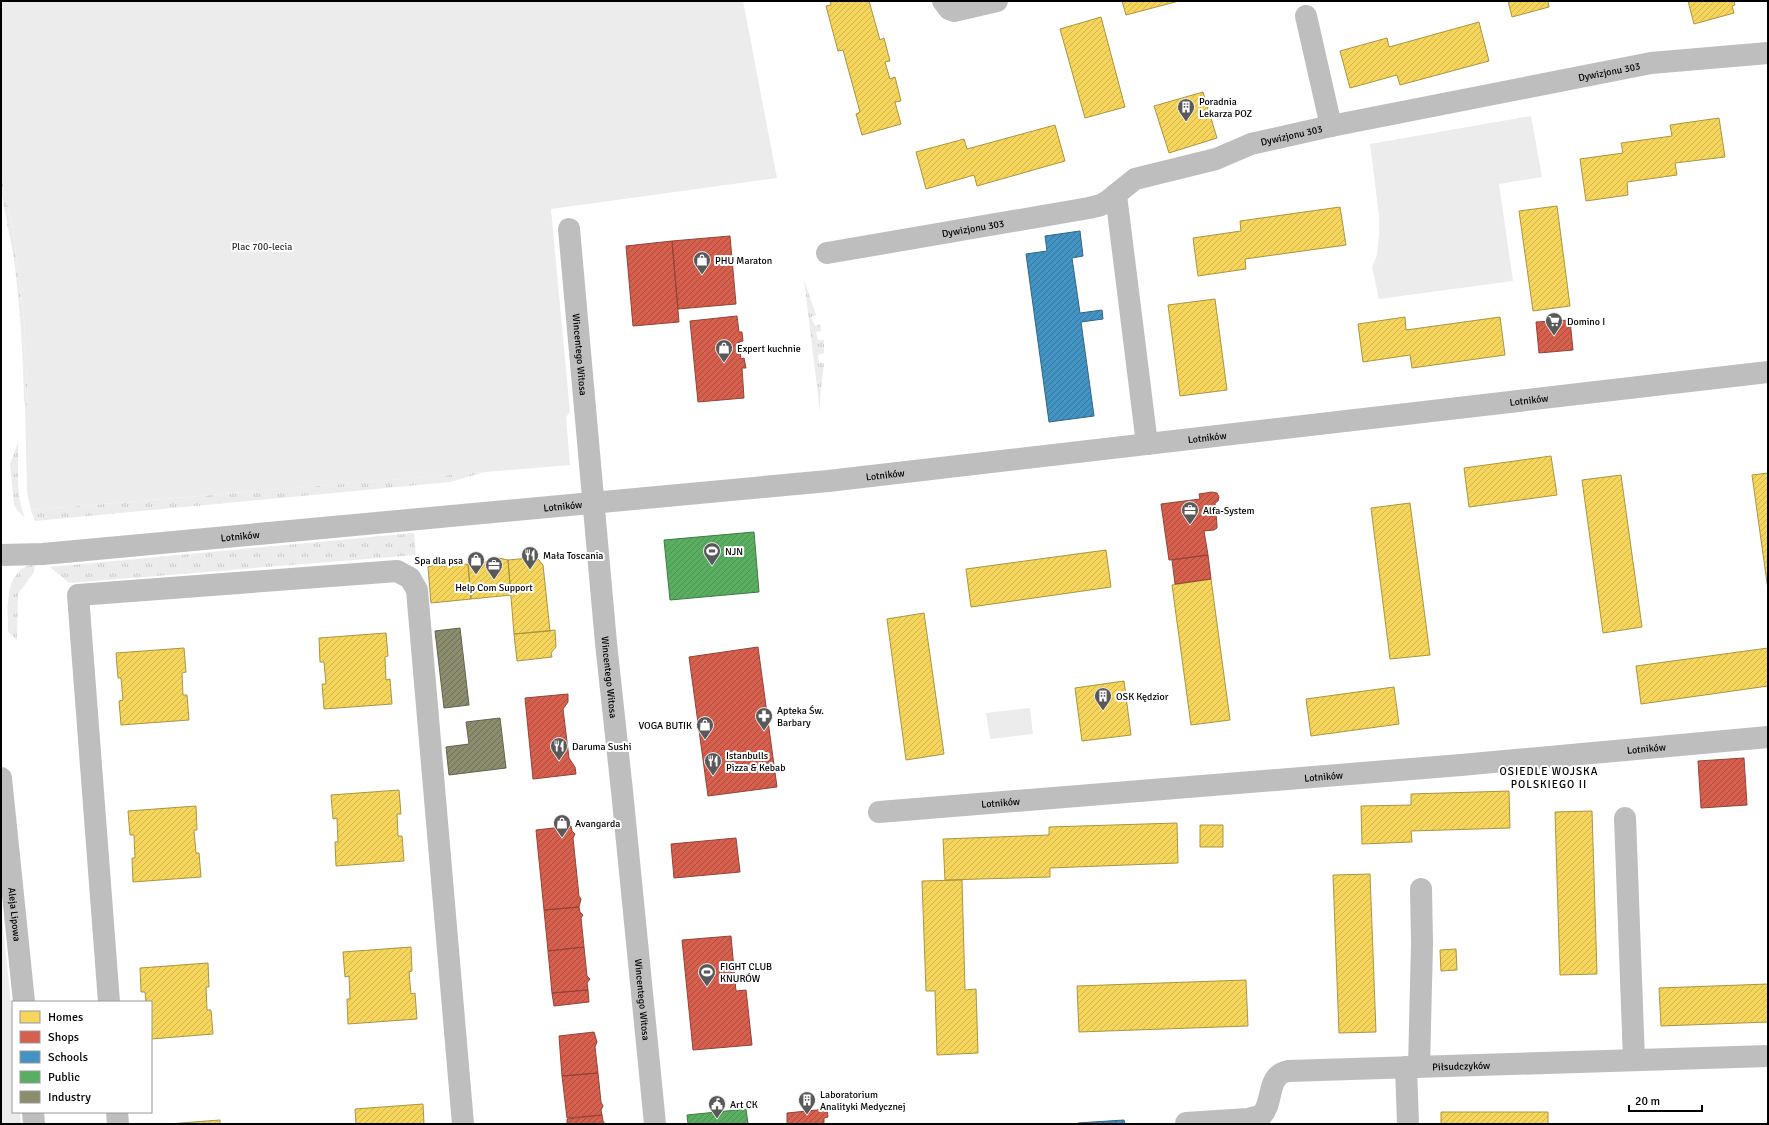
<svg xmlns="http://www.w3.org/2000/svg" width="1769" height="1125" font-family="Signika,sans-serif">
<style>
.grass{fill:url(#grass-tufts)}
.park{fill:#ececec}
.homes{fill:url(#homes-hatch);stroke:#ac9540}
.shops{fill:url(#shops-hatch);stroke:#964336}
.schools{fill:url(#schools-hatch);stroke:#2f6788}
.public{fill:url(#public-hatch);stroke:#3f7a44}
.industry{fill:url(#industry-hatch);stroke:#62624d}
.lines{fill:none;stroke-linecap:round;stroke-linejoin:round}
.minor{stroke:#bebebe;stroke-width:22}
.labels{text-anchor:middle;stroke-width:4;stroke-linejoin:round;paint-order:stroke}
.street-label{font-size:10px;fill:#000;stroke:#fff}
.poi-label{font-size:10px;fill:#000;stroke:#fff;text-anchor:start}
.park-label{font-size:10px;fill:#333;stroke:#fff}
.neighbourhood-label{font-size:11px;letter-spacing:1px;fill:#000;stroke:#fff}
</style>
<defs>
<pattern id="grass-tufts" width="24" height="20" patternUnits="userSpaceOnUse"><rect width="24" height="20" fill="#ececec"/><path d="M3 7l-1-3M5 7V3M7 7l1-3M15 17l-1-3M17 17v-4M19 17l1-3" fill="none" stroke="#c9c9c9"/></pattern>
<pattern id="homes-hatch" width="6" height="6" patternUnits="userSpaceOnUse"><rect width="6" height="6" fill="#f6d55c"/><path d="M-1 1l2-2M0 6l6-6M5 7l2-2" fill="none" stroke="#d1b54e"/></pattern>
<pattern id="shops-hatch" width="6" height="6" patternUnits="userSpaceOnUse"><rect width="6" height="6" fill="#d6604d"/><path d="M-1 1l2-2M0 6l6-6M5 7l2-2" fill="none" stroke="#ab4d3e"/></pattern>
<pattern id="schools-hatch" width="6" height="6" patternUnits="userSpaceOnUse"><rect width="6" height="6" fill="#4393c3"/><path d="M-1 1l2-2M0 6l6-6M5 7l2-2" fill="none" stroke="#36769c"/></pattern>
<pattern id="public-hatch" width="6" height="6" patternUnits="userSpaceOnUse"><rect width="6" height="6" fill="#5aae61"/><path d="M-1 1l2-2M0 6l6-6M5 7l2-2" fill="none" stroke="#4c9452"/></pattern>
<pattern id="industry-hatch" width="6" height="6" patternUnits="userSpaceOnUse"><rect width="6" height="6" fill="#8c8c6e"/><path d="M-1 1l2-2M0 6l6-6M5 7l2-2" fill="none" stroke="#707058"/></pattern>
</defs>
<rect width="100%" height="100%" fill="#fff"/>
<path class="grass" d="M 1,176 L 13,229 L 24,319 L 28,405 L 25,405 L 24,400 C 23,353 20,306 14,260 C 10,232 1,204 1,176 Z
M 804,280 L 816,315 L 811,317 L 815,326 L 820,324 L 821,331 L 816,332 L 818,340 L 824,340 L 824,353 L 818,355 L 819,363 L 824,363 L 820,398 L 820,412 Z
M 18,442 C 19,467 15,495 25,518 L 17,510 L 14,505 L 10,464 Z
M 485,472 L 450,482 L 35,521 L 31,510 Z
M 414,533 L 416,555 L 69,583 L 50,567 Z
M 35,564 L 34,572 L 18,594 L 17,640 L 8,632 C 8,608 3,569 35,564 Z"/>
<path class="park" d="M 1,1 L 743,1 L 777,178 L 551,209 L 570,412 L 566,417 L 570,465 L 31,510 L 27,492 L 25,405 L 28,405 L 24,319 L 13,229 L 1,176 Z
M 1531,116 L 1542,177 L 1499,184 L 1513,281 L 1379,299 L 1372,267 L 1377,255 L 1379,234 L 1379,216 L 1370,144 Z
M 1030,708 L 1033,734 L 990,739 L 986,713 Z
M 1,909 L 13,1022 L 13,1112 L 20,1112 L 21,1124 L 1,1124 Z"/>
<path class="homes" d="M 830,1 L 869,1 L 880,40 L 884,38 L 890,61 L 885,62 L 890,79 L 895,77 L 901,101 L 895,102 L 901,124 L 862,135 L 856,114 L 860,112 L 843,50 L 838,51 L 826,6 L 831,5 Z
M 1122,1 L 1179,1 L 1126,15 Z
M 1508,1 L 1548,1 L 1549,7 L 1512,17 Z
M 1688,1 L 1734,1 L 1735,5 L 1732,6 L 1734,13 L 1694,24 Z
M 1101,17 L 1125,107 L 1085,118 L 1060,29 Z
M 1479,22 L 1489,61 L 1400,85 L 1397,75 L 1350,88 L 1340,51 L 1387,38 L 1389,47 Z
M 1203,92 L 1217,138 L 1169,153 L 1154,106 Z
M 1719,118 L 1725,157 L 1675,163 L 1677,175 L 1627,182 L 1628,195 L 1586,201 L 1580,159 L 1623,153 L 1621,143 L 1672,136 L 1670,125 Z
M 1055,125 L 1065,161 L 977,186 L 974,175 L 926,189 L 916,152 L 964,139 L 967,149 Z
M 1557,206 L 1570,306 L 1533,311 L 1519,211 Z
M 1340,207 L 1346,245 L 1245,259 L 1246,269 L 1198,276 L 1193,238 L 1241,231 L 1240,221 Z
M 1215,299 L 1227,390 L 1180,396 L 1168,305 Z
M 1405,317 L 1406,330 L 1500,317 L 1505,355 L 1412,368 L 1410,355 L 1363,362 L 1358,324 Z
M 1551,456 L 1557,495 L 1469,507 L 1464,468 Z
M 1768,473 L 1768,590 L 1752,475 Z
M 1621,475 L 1642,627 L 1603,633 L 1582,480 Z
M 1410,503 L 1430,655 L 1390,659 L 1371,508 Z
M 1106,550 L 1111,587 L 971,607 L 966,569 Z
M 499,558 L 508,560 L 511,595 L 471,599 L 468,564 L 494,561 Z
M 529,558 L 538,559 L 543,565 L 550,631 L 514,634 L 508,560 Z
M 438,564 L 442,566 L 468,564 L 471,599 L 431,603 L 428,567 Z
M 1211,579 L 1230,720 L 1191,725 L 1172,585 Z
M 924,613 L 944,754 L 906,760 L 887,619 Z
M 555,630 L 556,647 L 551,653 L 552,657 L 517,661 L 514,634 Z
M 386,633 L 388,656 L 385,657 L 386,680 L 390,679 L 392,704 L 324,709 L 322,684 L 326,684 L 324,662 L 320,662 L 319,638 Z
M 184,648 L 186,672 L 182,673 L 183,695 L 187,695 L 189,720 L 121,725 L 119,701 L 123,700 L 121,678 L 118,678 L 116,653 Z
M 1768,648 L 1768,686 L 1641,704 L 1636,666 Z
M 1124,681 L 1131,735 L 1082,741 L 1075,688 Z
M 1394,687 L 1399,724 L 1311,736 L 1306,699 Z
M 399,790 L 401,814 L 397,814 L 398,836 L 402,836 L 404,861 L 336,866 L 335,842 L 338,842 L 337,818 L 333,819 L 331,795 Z
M 1509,791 L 1510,828 L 1411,831 L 1412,842 L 1362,844 L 1361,806 L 1411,805 L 1411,794 Z
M 196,806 L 197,830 L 194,830 L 196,853 L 199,853 L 201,877 L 133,882 L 132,858 L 135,858 L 134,835 L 130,835 L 128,811 Z
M 1592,811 L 1597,974 L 1560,975 L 1555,812 Z
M 1177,823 L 1178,863 L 1050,868 L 1050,877 L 945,880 L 943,839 L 1049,835 L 1049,827 Z
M 1200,825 L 1223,825 L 1223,847 L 1200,847 Z
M 1370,874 L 1376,1032 L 1339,1033 L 1333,875 Z
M 962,880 L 965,990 L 976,989 L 978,1053 L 937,1055 L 935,991 L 926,991 L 922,881 Z
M 411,947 L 412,971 L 409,972 L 411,994 L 415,993 L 417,1019 L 348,1024 L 347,999 L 350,999 L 349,976 L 345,977 L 343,952 Z
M 1456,949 L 1457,970 L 1441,971 L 1440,950 Z
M 208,963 L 209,987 L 206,987 L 207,1010 L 211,1010 L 213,1034 L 151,1039 L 151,1002 L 146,1002 L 145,992 L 141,992 L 140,968 Z
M 1246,980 L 1248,1026 L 1079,1032 L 1077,986 Z
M 1768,984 L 1768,1022 L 1661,1026 L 1659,988 Z
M 423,1104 L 424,1124 L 356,1124 L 355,1109 Z
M 1441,1112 L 1548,1112 L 1548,1124 L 1441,1124 Z
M 220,1120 L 220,1124 L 168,1124 Z"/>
<path class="shops" d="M 730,236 L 736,304 L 678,309 L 672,241 Z
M 672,241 L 679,322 L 633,326 L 626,246 Z
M 737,316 L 739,332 L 742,332 L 743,341 L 739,342 L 741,359 L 744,358 L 746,368 L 742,368 L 744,398 L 698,402 L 690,321 Z
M 1570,320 L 1573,350 L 1539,353 L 1536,322 Z
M 1212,492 L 1217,493 L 1219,497 L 1218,501 L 1215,503 L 1217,525 L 1217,528 L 1214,530 L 1204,531 L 1208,555 L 1169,560 L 1161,504 L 1200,499 L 1199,494 Z
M 1208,555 L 1211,579 L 1175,584 L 1172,560 Z
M 758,647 L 777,787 L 708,796 L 689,657 Z
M 568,694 L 568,702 L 563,709 L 569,758 L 575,767 L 576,774 L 533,779 L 525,698 Z
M 1744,758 L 1747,805 L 1701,808 L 1698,761 Z
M 571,826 L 572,831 L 575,834 L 573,838 L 579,896 L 581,899 L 579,907 L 544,910 L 536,830 Z
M 736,838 L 740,872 L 674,878 L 671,844 Z
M 579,907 L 580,912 L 583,915 L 581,918 L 584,947 L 548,951 L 544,910 Z
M 731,936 L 736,991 L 746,990 L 752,1045 L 693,1050 L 682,940 Z
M 584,947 L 587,976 L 590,979 L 587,983 L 588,990 L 552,993 L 548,951 Z
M 588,990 L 589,1002 L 554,1006 L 552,993 Z
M 594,1032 L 597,1042 L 595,1047 L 598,1073 L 562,1076 L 559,1036 Z
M 598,1073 L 601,1102 L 603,1106 L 601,1110 L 602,1115 L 567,1118 L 562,1076 Z
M 827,1109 L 828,1117 L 824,1118 L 824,1124 L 787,1124 L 787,1113 Z
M 602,1115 L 603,1121 L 605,1124 L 567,1124 L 567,1119 Z"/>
<path class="schools" d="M 1080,231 L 1083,256 L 1072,258 L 1080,313 L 1102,310 L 1103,319 L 1081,322 L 1094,416 L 1049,422 L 1026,254 L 1047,251 L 1045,236 Z
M 1124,1120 L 1125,1124 L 1078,1124 L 1078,1123 Z"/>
<path class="public" d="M 754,532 L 759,592 L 670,600 L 664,540 Z
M 746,1109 L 748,1124 L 688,1124 L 687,1115 Z"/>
<path class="industry" d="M 460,628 L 469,705 L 444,708 L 435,631 Z
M 500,718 L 506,768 L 449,775 L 446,747 L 469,744 L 466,722 Z"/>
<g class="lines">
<g class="minor">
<path d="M 943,1 L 949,9 L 954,11 L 997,1"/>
<path d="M 1306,16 L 1331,126"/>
<path d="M 1116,195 L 1147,444"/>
<path id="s1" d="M 569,229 L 606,643 L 622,791 L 655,1124"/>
<path id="s2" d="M 827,253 L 1089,208 L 1101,205 L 1109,200 L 1135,179 L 1216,159 L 1251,144 L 1331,126 L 1651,63 L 1768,53"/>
<path id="s3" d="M 1,555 L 43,554 L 828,481 L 1768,372"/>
<path id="s4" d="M 1,778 L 24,1002"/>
<path id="s5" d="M 879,812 L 1461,765 L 1768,737"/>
<path d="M 1625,818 L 1634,1060"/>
<path d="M 109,1002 L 78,595 L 397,571 L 410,578 L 417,590 L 463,1124"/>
<path d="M 1406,1067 L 1408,1124"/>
<path d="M 1419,1067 L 1422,944 L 1421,889"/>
<path d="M 33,1112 L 34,1124"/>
<path d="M 117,1112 L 118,1124"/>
<path id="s6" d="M 1186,1124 L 1186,1123 L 1248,1119 L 1262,1115 C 1274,1102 1266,1075 1288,1071 L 1768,1056"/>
</g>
</g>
<defs>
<g id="building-pin" transform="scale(0.9)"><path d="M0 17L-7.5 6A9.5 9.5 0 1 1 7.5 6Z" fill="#595959" stroke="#fff"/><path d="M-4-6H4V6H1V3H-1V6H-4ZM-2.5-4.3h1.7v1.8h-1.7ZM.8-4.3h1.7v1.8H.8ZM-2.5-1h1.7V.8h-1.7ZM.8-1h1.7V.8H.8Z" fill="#fff"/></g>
<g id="shop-pin" transform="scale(0.9)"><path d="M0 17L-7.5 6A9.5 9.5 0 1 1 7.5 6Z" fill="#595959" stroke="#fff"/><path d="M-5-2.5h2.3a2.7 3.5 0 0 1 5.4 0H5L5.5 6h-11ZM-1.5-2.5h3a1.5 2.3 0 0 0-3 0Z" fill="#fff"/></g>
<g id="supermarket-pin" transform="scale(0.9)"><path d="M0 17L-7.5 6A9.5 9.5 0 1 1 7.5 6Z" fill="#595959" stroke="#fff"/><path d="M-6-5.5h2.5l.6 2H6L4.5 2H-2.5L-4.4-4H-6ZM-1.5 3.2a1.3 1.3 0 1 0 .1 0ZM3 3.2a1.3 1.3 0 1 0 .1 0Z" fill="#fff"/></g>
<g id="office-pin" transform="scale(0.9)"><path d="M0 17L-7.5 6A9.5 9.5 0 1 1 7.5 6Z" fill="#595959" stroke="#fff"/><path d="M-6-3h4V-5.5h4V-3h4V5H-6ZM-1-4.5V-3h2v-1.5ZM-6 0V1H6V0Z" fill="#fff"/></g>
<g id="stadium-pin" transform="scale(0.9)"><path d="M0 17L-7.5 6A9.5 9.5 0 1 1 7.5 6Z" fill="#595959" stroke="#fff"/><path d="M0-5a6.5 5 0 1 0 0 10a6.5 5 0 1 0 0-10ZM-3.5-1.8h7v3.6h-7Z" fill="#fff"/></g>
<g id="restaurant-pin" transform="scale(0.9)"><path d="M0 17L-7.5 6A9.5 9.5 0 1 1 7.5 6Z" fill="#595959" stroke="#fff"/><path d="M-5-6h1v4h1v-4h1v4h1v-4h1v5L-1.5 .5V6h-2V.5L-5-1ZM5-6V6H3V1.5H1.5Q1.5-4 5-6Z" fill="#fff"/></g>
<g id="pharmacy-pin" transform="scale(0.9)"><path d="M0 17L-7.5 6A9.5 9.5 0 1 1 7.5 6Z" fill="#595959" stroke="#fff"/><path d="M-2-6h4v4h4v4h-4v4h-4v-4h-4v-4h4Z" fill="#fff"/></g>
<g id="civic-pin" transform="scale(0.9)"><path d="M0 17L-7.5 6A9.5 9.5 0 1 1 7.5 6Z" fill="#595959" stroke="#fff"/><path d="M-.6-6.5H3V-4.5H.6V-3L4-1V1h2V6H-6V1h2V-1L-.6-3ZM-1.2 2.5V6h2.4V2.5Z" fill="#fff"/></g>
</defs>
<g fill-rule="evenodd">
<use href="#building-pin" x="1186" y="107"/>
<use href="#shop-pin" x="702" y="260"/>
<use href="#supermarket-pin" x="1554" y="321"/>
<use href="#shop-pin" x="724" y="348"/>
<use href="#office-pin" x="1190" y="510"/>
<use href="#stadium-pin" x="712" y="551"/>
<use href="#restaurant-pin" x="530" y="555"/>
<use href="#shop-pin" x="476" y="560"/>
<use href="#office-pin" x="494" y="565"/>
<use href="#building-pin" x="1103" y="696"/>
<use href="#pharmacy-pin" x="764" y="716"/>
<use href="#shop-pin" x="705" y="725"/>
<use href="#restaurant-pin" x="559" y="746"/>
<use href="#restaurant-pin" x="713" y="761"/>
<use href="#shop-pin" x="562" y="823"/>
<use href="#stadium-pin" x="707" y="972"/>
<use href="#building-pin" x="807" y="1100"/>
<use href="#civic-pin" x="717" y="1104"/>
</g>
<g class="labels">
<g class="street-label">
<text dy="4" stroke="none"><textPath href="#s2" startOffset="808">Dywizjonu 303</textPath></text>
<text dy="4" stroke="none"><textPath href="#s2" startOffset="484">Dywizjonu 303</textPath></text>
<text dy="4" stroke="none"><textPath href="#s2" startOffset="148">Dywizjonu 303</textPath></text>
<text dy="4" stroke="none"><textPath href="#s1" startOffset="126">Wincentego Witosa</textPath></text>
<text dy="4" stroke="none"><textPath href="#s3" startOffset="1536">Lotników</textPath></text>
<text dy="4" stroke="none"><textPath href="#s3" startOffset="1212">Lotników</textPath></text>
<text dy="4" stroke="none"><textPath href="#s3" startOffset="888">Lotników</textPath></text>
<text dy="4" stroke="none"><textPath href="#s3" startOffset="564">Lotników</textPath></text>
<text dy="4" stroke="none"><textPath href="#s3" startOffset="240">Lotników</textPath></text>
<text dy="4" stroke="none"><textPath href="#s1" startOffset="450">Wincentego Witosa</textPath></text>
<text dy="4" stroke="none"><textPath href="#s5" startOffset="770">Lotników</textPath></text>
<text dy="4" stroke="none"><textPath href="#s5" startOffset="446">Lotników</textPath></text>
<text dy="4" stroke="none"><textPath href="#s5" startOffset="122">Lotników</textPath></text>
<text dy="4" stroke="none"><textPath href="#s4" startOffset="137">Aleja Lipowa</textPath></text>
<text dy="4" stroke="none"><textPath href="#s1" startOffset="774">Wincentego Witosa</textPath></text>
<text dy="4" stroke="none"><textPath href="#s6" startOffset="305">Piłsudczyków</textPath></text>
</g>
<g class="poi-label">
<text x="1199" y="105">Poradnia<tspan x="1199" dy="12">Lekarza POZ</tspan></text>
<text x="715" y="264">PHU Maraton</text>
<text x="1567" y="325">Domino I</text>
<text x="737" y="352">Expert kuchnie</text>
<text x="1203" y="514">Alfa-System</text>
<text x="725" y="555">NJN</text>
<text x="543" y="559">Mała Toscania</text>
<text x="463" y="564" text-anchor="end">Spa dla psa</text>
<text x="494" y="591" text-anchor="middle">Help Com Support</text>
<text x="1116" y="700">OSK Kędzior</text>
<text x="777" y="714">Apteka Św.<tspan x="777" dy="12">Barbary</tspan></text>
<text x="692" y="729" text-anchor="end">VOGA BUTIK</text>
<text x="572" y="750">Daruma Sushi</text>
<text x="726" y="759">Istanbulls<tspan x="726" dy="12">Pizza &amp; Kebab</tspan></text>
<text x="575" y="827">Avangarda</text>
<text x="720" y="970">FIGHT CLUB<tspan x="720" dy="12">KNURÓW</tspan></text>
<text x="820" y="1098">Laboratorium<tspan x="820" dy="12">Analityki Medycznej</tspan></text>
<text x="730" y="1108">Art CK</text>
</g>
<g class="park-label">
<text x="262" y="250">Plac 700-lecia</text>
</g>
<g class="neighbourhood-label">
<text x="1549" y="775">OSIEDLE WOJSKA<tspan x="1549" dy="13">POLSKIEGO II</tspan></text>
</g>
</g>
<rect width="1769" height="1125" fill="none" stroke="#000000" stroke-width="4"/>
<rect x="12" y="1001" width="140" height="112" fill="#ffffff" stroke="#999999"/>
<rect x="20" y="1011" width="20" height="12" fill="#f6d55c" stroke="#999999"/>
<text x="48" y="1021" font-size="12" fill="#000000">Homes</text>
<rect x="20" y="1031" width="20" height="12" fill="#d6604d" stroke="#999999"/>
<text x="48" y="1041" font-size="12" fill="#000000">Shops</text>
<rect x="20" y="1051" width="20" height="12" fill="#4393c3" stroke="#999999"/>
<text x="48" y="1061" font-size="12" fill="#000000">Schools</text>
<rect x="20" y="1071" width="20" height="12" fill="#5aae61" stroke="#999999"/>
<text x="48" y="1081" font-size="12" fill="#000000">Public</text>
<rect x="20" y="1091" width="20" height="12" fill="#8c8c6e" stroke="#999999"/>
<text x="48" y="1101" font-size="12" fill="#000000">Industry</text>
<path d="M1629 1105v6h73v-6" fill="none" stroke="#000000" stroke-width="2"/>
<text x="1635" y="1105" font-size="12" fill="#000000" stroke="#ffffff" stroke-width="3" paint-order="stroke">20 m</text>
</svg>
